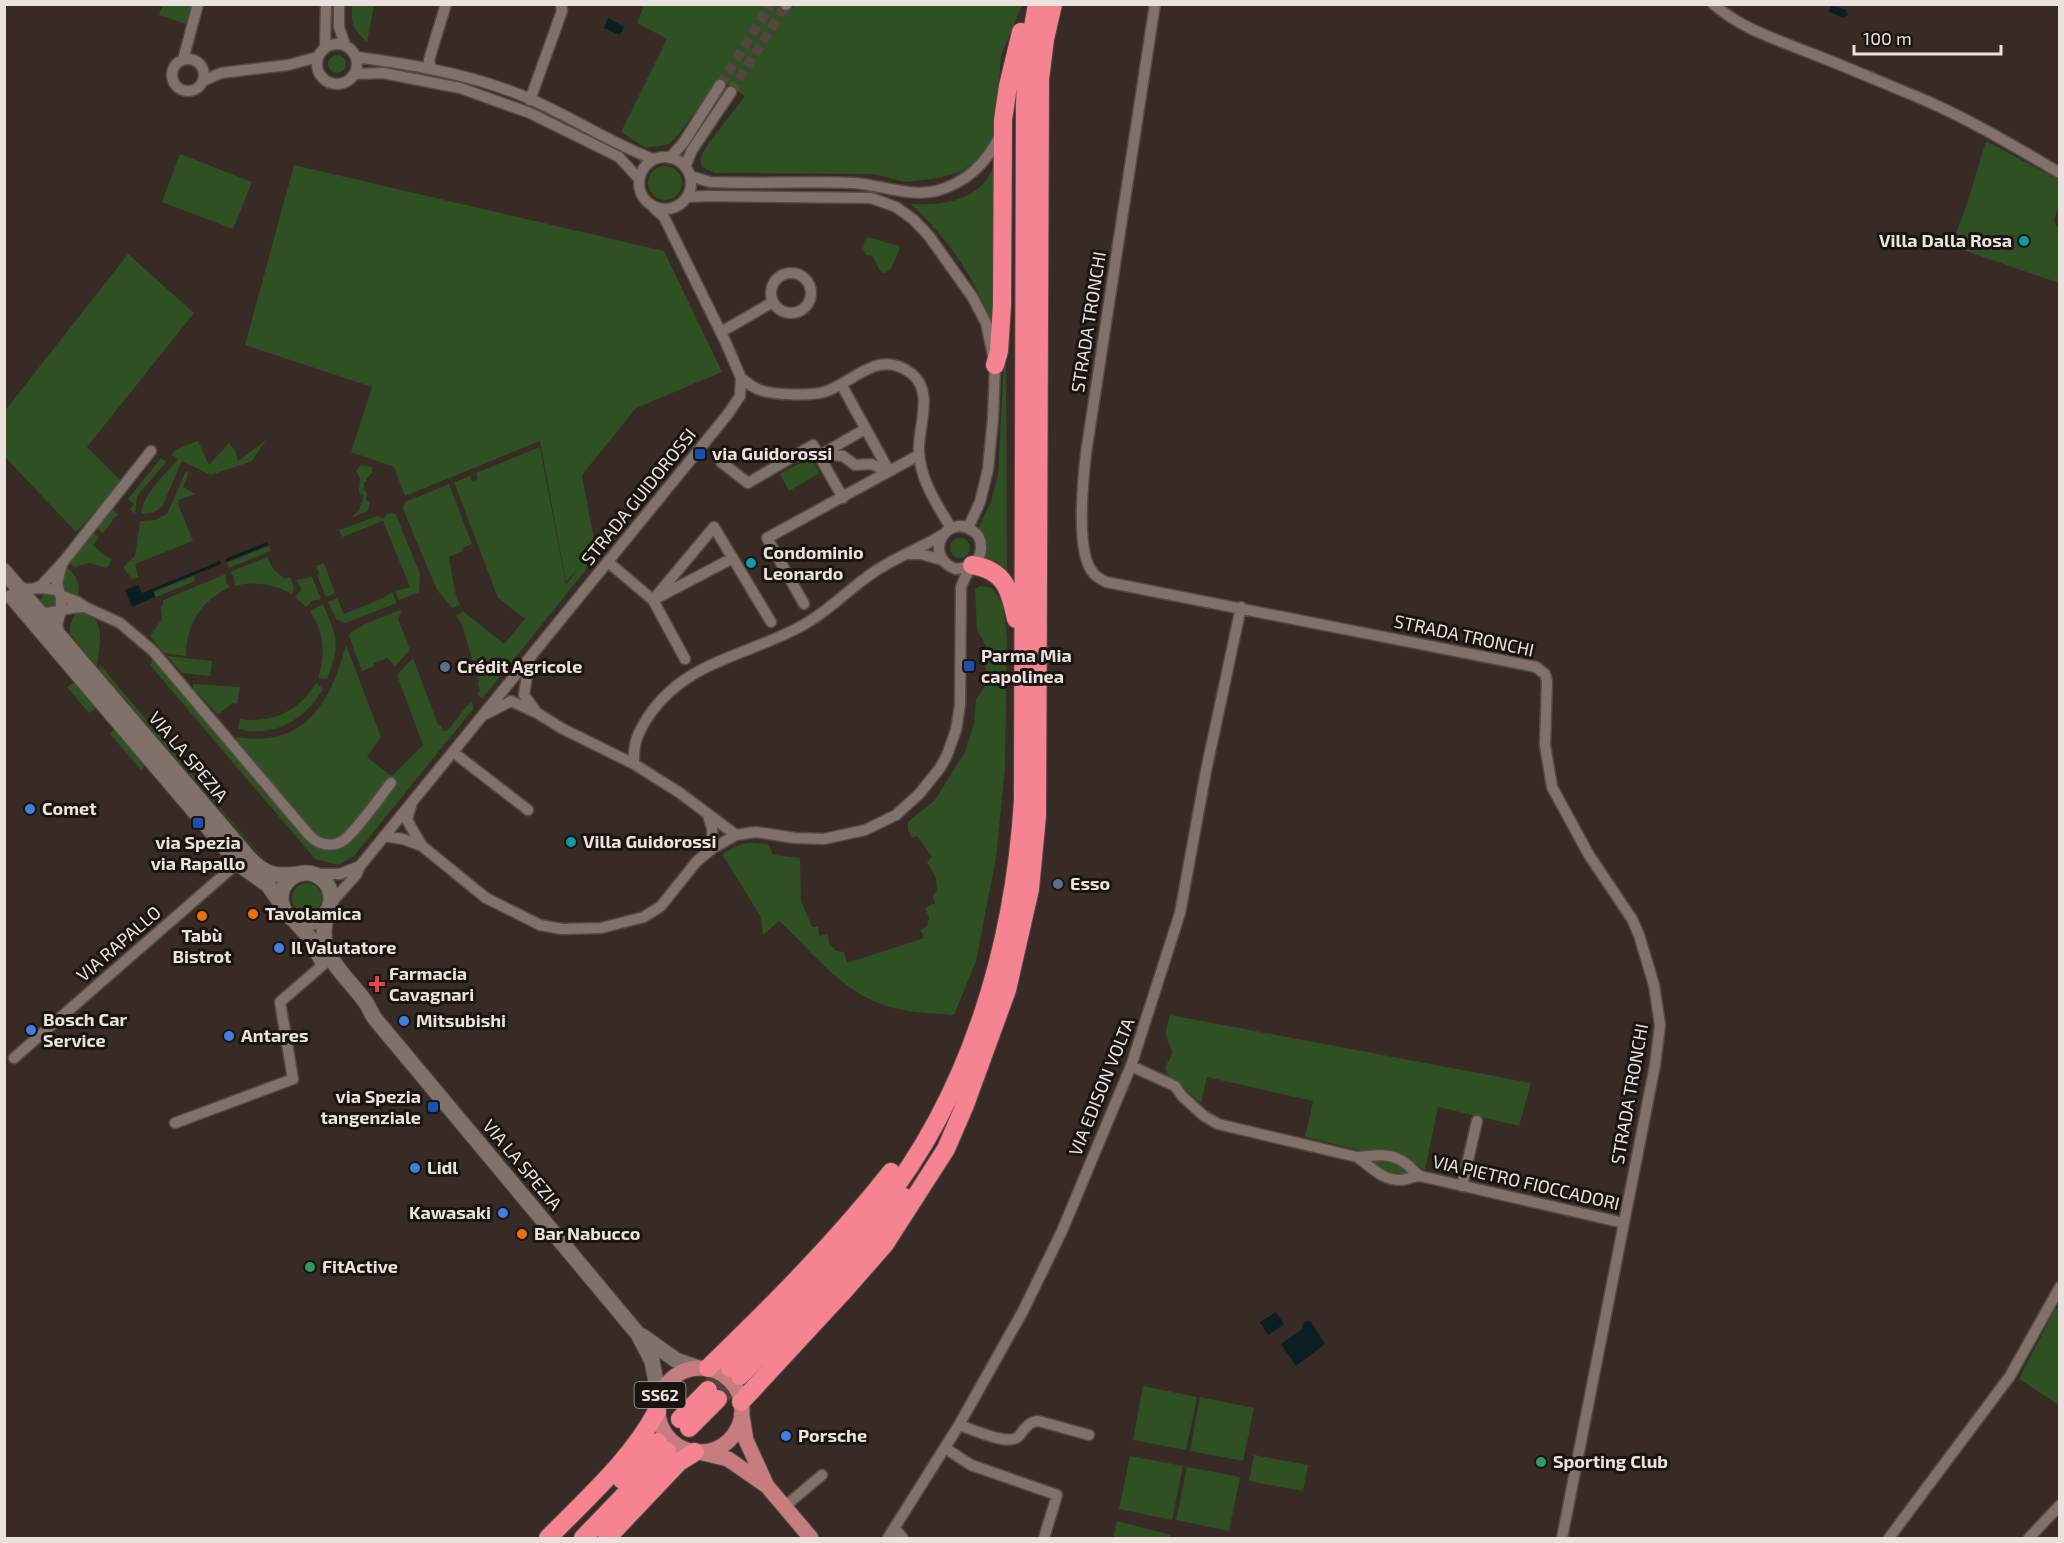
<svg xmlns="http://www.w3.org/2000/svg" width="2064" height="1543" font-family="'Exo 2',sans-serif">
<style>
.green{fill:#2e5022}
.water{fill:#0b1e21}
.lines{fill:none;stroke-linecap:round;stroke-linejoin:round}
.street-tunnel{stroke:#534641;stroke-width:10;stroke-dasharray:10 5;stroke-linecap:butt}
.highway-tunnel{stroke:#534641;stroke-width:18;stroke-dasharray:18 9;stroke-linecap:butt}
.street-casing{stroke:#544a44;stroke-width:13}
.secondary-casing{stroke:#544a44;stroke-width:17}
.primary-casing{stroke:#544a44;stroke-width:17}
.highway-casing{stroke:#544a44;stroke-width:20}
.street{stroke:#80726a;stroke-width:10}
.secondary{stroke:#80726a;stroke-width:15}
.primary{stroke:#c67c81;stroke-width:15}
.highway{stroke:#f58391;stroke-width:18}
.culture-dot{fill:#0f9aa8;stroke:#1b1512;stroke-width:2}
.transit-dot{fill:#1a4fb4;stroke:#1b1512;stroke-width:2}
.service-dot{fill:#5c6f8a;stroke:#1b1512;stroke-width:2}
.shop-dot{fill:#3f7fe0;stroke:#1b1512;stroke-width:2}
.food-dot{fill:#e8710a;stroke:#1b1512;stroke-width:2}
.health-dot{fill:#e0444e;stroke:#1b1512;stroke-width:2}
.leisure-dot{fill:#2e9e5b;stroke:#1b1512;stroke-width:2}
.labels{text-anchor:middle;stroke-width:6;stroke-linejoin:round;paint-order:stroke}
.shield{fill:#1b1512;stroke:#ada4a1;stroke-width:1.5}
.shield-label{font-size:16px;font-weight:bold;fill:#ebe2de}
.poi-label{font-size:18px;font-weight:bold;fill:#ebe2de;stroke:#1b1512;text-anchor:start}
.street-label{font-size:18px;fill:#ebe2de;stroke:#1b1512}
</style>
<rect width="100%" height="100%" fill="#382b25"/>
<path class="green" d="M 786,4 L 792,8 L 795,4 L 1022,5 L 1001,56 L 995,133 L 984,155 L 962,171 L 938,178 L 906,182 L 873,174 L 715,173 L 702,167 L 700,158 L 708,144 L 745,96 L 719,79 L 678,135 L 669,144 L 646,148 L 621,132 L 667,39 L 637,23 L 644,5 Z
M 163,5 L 192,5 L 188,25 L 159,15 Z
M 352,5 L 374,5 L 367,42 C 353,29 351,24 352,5 Z
M328 64a9 9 0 1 1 18 0a9 9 0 1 1-18 0Z
M 1986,141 L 2059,180 L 2059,203 L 2054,221 L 2059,230 L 2059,283 L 1951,246 L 1967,204 Z
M 180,154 L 252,182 L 233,229 L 162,202 Z
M 294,165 L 664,251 L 722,372 L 636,408 L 582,475 L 597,556 L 482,699 L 477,694 L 480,690 L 478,684 L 479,681 L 462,625 L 456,615 L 464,612 L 504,644 L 525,619 L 498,598 L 454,482 L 470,476 L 472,481 L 478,479 L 476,473 L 540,447 L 566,585 L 579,568 L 566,582 L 540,441 L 405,496 L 394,467 L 351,452 L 372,387 L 245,345 Z
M 994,165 L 994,329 C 975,278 951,242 911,204 C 936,205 962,203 981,186 C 987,181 991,172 994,165 Z
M648 183a17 17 0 1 1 34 0a17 17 0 1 1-34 0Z
M 868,237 L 899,246 L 900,248 L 891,269 L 885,273 L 881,272 L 872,256 L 866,255 L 863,249 L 865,239 Z
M 128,254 L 194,313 L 87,447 L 122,482 L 76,532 L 5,457 L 4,412 Z
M 1006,326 L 1007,572 L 997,561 L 985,560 C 988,547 987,538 979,527 L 991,502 L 998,474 Z
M 266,440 L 252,461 L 211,475 L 182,461 L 162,507 L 153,513 L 141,514 C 143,493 165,475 178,459 L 171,455 L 177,449 L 198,441 L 209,465 L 229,443 L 235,450 L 238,461 Z
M 811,457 L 820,473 L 789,491 L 780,474 Z
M 161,458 L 166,462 L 137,496 L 135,514 L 130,509 L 134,504 L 128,499 Z
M 361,465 L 372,467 L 372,473 L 366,479 L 367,481 L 364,482 L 364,486 L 365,488 L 362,489 L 367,492 L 366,500 L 370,502 L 368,511 L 351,518 L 359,510 L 364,496 L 359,492 L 360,478 L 356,471 Z
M 186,471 L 189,472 L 183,487 L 195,494 L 179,500 L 178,504 L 193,541 L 135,564 L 138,577 L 132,580 L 123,567 L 135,556 L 140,521 L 155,520 L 167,514 Z
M 449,484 L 472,544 L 462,548 L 463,551 L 449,557 L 455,592 L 460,605 L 452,608 L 437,590 L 403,509 L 405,502 Z
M 112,509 L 118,514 L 103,533 L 97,528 Z
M 392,513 L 396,515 L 420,574 L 419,592 L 399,600 L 395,591 L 410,587 L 383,521 L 342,537 L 339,530 L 378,516 L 383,519 L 386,515 Z
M 93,532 L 99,537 L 93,545 L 105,556 L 112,559 L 107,568 L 89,563 L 74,567 L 69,563 Z
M950 548a10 10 0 1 1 20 0a10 10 0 1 1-20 0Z
M 269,546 L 271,551 L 229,568 L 226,563 Z
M 267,557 L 274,570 L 285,579 L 290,577 L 294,587 L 292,594 C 274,584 255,581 235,586 L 234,577 L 230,572 Z
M 324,563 L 335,593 L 326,597 L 317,575 L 319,574 L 316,566 Z
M 66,566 C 76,576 82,584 77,599 L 67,593 L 62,585 Z
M 226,574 L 226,582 L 230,587 C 202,600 186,624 186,656 L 164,653 L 150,636 L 162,619 L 161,607 L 163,605 L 163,600 Z
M 194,576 L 195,581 L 156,597 L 154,592 Z
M 312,577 L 321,599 L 312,601 L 306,607 L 295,597 L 302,589 L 296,580 Z
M 980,586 L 992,588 L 1003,604 L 1007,637 L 1005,767 L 996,858 L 976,961 L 954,1015 C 934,1013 913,1013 894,1008 C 844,996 815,954 779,921 L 763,935 L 761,917 L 722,854 C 741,843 747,840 769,845 L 773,855 L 800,858 L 801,901 L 812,927 L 818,927 L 819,936 L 828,934 L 829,943 L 836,951 L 844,952 L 847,963 L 924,938 L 921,930 L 927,926 L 929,917 L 925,908 L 935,903 L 933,896 L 937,890 L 936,878 L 927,862 L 932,857 L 917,836 L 912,838 L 908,830 L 908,822 L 935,800 L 965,752 L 974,724 L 976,699 L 985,687 L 986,646 L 977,630 L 975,589 Z
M 392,592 L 397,603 L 345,623 L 336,619 L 328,602 L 337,598 L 344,614 L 383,598 Z
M40 602a8 8 0 1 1 16 0a8 8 0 1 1-16 0Z
M 323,604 C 337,637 341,645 327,679 L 318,678 C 326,655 324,631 310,611 Z
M 77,610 C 109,617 99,642 97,667 L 70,634 L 70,625 Z
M 400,610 L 401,613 L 398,619 L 410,650 L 395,666 L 387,658 L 374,663 L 374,666 L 362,671 L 349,636 L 350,633 L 365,624 Z
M 346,645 L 381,737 L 367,757 L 390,775 L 393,775 L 423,745 L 397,675 L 413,658 L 438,725 L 441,725 L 443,731 L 448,730 L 471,701 L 474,708 L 354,856 L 338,865 L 315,859 L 150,665 L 153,659 L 307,840 L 339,847 L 387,781 L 341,836 L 326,840 L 316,836 L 235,740 L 237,737 C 305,749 331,701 346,645 Z
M 167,656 L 212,661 L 210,676 L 182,673 Z
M 100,665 L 263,858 L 262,858 L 99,669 Z
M 74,682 L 96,708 L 89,713 L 67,687 Z
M 316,683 L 323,689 C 305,720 274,738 238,729 L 240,719 C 272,724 299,711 316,683 Z
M 193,684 L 240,687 L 237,704 L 232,703 L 218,715 L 193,688 Z
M 114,729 L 145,766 L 141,770 L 110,734 Z
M292 898a15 15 0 1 1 30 0a15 15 0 1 1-30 0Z
M 1170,1015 L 1531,1083 L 1519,1126 L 1438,1107 L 1425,1170 L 1393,1151 L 1359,1150 L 1305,1137 L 1313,1101 L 1207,1077 L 1201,1103 L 1166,1073 L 1165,1067 C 1178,1047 1170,1053 1166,1035 C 1165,1029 1169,1021 1170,1015 Z
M 1371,1158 L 1394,1160 L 1409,1171 L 1409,1174 L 1394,1176 L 1370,1163 Z
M 2055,1309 L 2059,1309 L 2059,1405 L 2019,1379 Z
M 1143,1386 L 1197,1397 L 1186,1450 L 1133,1440 Z
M 1200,1397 L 1254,1408 L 1243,1461 L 1190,1451 Z
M 1254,1455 L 1308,1465 L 1303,1491 L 1249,1481 Z
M 1130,1456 L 1183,1466 L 1172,1520 L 1119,1509 Z
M 1187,1467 L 1240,1477 L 1229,1531 L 1176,1520 Z
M 1117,1521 L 1170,1535 L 1169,1538 L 1113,1538 Z"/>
<path class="water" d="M 1831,5 L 1846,10 L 1848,15 L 1844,18 L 1829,12 Z
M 608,18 L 624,27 L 620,35 L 604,28 Z
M 267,542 L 268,545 L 226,562 L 225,559 Z
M 220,561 L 221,564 L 153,591 L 155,597 L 132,607 L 125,590 L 138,585 L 142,593 Z
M 1276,1312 L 1284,1324 L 1268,1335 L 1260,1322 Z
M 1307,1321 L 1311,1322 L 1325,1344 L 1296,1366 L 1281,1344 L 1302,1329 L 1303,1323 Z"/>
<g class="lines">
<path class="street-tunnel" d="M 720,85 L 771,4
M 731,92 L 786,5"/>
<path class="highway-tunnel" d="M 708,1390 L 730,1368
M 718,1399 L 740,1376
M 658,1442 L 680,1419
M 667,1451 L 689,1428"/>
<g class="street-casing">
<path id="street" d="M 339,4 L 339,27 L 345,45
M 1155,4 L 1086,453 C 1083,480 1075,554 1094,574 C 1097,577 1102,580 1106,582 L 1536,667 L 1545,674 L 1547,681 L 1545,745 L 1552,787 L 1589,855 L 1632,919 L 1639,935 L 1654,985 L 1660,1025 L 1655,1065 L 1562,1538
M 1713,4 C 1743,29 1770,37 1805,51 C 1842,65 1878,81 1915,96 C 1966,117 2012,145 2060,173
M 786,5 L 786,4
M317 64a20 20 0 1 1 40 0a20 20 0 1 1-40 0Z
M 325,47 L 326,4
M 356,57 C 409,64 463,73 513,92 C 562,110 605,141 653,159
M172 75a16 16 0 1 1 32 0a16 16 0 1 1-32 0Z
M 183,60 L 198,4
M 431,69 L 429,60 L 446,4
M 355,74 L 383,73 L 460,88 L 530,113 L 619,157 L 639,179
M 203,81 L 221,73 L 288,65 L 318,57
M 530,100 L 562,11 L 561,4
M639 183a26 26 0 1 1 52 0a26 26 0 1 1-52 0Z
M 670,158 L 684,142 L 720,85
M 685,167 L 692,150 L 731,92
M 690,176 L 710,182 C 758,184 806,181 854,183 C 881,185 909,197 936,191 C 966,183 987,163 1000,135
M 687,197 L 709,196 L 871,198 L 896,207 L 914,220 L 929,236 L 973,298 L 986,323 L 995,365 L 993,418 L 988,469 L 980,502 L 968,528
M771 293a20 20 0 1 1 40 0a20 20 0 1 1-40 0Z
M 721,332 L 773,302
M 741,378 C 747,382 753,388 760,390 C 774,395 809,396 824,392 C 854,383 878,347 912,374 C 935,393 917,428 919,453 C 921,482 937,504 951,528
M 841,384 L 889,471
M 822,454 L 843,456 L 855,465 L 871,464 L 883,469 L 888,469
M 822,454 L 865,429
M 721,462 L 748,483 L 813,445 L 843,498
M 909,554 L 921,554 L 942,560
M 608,562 L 653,600 L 733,558
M 17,586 L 26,589 L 42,588 L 56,590 L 62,596 L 78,602 L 85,607 L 120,623 L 153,651 L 309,835 C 318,845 333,848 344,840 C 358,829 379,798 391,783
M 36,588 L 42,585 L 64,561 L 151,451
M 804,604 L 767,538 L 919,455
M 36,613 C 53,615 68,606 85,607
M 60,635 L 57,625 L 61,611 L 61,598 L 57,583 L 62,563
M 530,658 L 524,695 L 535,710
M 685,659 L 653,600 L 714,527 L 771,622
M 486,714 L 511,701 L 537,713 L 563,729 L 634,764 L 680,793 L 736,835
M 453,752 L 528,810
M 634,764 C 633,742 638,732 650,714 C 688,659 752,655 805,624 C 828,611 846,592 867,577 C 890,559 918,550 942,535
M 412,802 L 407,820 L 422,846 L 486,898 L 540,925 L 562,929 L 601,928 L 644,917 L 661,906 L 697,861 L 713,848 L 736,835 L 756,832 L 795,838 L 824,839 L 865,830 L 896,815 L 919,794 L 940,768 L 947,755 L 956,730 L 960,705 L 961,588 C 965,569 982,562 981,547 C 981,540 978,534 973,531 C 948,512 921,554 955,569 L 970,567
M 708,815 L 712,828 L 713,848
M 384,836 L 403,839 L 422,846
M 314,874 L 340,874 L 360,866
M 330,904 L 356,875 L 360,866 L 728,414 L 740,396 L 741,378 L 726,343 L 664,217 L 654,208
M 14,1058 L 242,859
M 1131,1066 L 1175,1086 L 1182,1096 L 1204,1116 L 1218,1124 L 1357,1157 C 1374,1156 1389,1151 1405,1163 C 1411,1167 1414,1172 1420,1176
M 175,1123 L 293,1079 L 280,1002 L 324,964
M 1357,1157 C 1371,1166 1381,1180 1400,1180 C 1407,1180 1413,1176 1420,1176 L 1624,1223
M 1462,1186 L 1477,1121
M 959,1425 C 972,1429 1009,1447 1019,1436 C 1025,1429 1028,1422 1038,1421 L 1089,1435
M 945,1448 L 971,1465 L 1057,1495 L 1044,1538
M 784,1507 L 822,1475
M 895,1529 L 903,1538
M 888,1538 L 959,1425 L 1023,1311 L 1062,1231 L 1131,1066 L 1180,913 L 1206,771 L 1241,607
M 1889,1538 L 2010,1376 L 2060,1287
M 2029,1538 L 2060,1505"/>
</g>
<g class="secondary-casing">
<path id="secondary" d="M 4,571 L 250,859 C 265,875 278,877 298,874
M 12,597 L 240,865 L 268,885 L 282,905
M281 898a25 25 0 1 1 50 0a25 25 0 1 1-50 0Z
M 329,909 C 312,952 341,969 364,1000 C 369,1006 371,1014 376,1020 L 638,1334 L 652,1361 L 659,1397
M 293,919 L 310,938 L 322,961
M 642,1336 L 676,1360 L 696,1367"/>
</g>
<g class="primary-casing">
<path id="primary" d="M658 1410a42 42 0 1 1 84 0a42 42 0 1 1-84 0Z
M 742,1416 L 746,1440 L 766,1484
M 703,1453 L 728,1459 L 767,1486 L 811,1538"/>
</g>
<g class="highway-casing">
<path id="highway" d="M 995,365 L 999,351 L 1002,305 L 1003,120 L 1008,86 L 1021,32
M 972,565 C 1005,570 1010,590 1016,619
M 708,1368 C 773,1305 835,1243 891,1172
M 730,1368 C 781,1316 834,1265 879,1209 C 971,1093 1014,946 1023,800 L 1025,105 L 1027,62 L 1037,4
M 740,1376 L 852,1260 L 904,1197
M 741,1402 L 842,1293 L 885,1244 L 946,1149 L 965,1105 L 1007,990 L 1030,889 L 1037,816 L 1040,79 L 1045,39 L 1053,4
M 680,1419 L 708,1390
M 689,1428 L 718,1399
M 622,1480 L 658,1442
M 548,1538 C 587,1498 631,1460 657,1411
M 583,1538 L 667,1451
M 607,1538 L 679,1462 L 695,1452"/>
</g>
<use href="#street" class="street"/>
<use href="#secondary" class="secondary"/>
<use href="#primary" class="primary"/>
<use href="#highway" class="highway"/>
</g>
<g class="culture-dot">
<circle cx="2024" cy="241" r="6"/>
<circle cx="751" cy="563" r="6"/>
<circle cx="571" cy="842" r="6"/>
</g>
<g class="transit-dot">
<rect x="694" y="448" width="12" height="12" rx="3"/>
<rect x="963" y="660" width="12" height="12" rx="3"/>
<rect x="192" y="817" width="12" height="12" rx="3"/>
<rect x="427" y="1101" width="12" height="12" rx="3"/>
</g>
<g class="service-dot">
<circle cx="445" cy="667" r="6"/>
<circle cx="1058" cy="884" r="6"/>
</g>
<g class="shop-dot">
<circle cx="30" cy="809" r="6"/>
<circle cx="279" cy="948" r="6"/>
<circle cx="404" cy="1021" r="6"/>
<circle cx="31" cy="1030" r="6"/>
<circle cx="229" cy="1036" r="6"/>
<circle cx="415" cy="1168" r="6"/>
<circle cx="503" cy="1213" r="6"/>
<circle cx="786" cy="1436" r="6"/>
</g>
<g class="food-dot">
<circle cx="253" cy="914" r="6"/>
<circle cx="202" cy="916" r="6"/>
<circle cx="522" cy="1234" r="6"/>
</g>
<path class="health-dot" d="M374 975h6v6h6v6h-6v6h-6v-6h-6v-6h6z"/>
<g class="leisure-dot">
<circle cx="310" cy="1267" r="6"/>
<circle cx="1541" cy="1462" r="6"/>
</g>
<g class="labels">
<rect class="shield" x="634.5" y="1382" width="51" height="26" rx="4.5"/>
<g class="shield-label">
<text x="660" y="1401">SS62</text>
</g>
<g class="poi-label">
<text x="2012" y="247" text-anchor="end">Villa Dalla Rosa</text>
<text x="712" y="460">via Guidorossi</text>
<text x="763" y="559">Condominio<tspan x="763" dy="21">Leonardo</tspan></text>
<text x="981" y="662">Parma Mia<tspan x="981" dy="21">capolinea</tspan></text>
<text x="457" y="673">Crédit Agricole</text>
<text x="42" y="815">Comet</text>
<text x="583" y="848">Villa Guidorossi</text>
<text x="198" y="849" text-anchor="middle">via Spezia<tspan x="198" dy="21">via Rapallo</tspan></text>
<text x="1070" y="890">Esso</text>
<text x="265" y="920">Tavolamica</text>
<text x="202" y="942" text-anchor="middle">Tabù<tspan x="202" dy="21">Bistrot</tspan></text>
<text x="291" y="954">Il Valutatore</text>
<text x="389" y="980">Farmacia<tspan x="389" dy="21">Cavagnari</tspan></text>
<text x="43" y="1026">Bosch Car<tspan x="43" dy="21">Service</tspan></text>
<text x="416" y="1027">Mitsubishi</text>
<text x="241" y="1042">Antares</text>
<text x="421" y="1103" text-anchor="end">via Spezia<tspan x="421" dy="21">tangenziale</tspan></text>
<text x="427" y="1174">Lidl</text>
<text x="491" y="1219" text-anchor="end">Kawasaki</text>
<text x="534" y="1240">Bar Nabucco</text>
<text x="322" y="1273">FitActive</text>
<text x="798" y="1442">Porsche</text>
<text x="1553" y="1468">Sporting Club</text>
</g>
<g class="street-label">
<text transform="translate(1089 322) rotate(-81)" y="6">STRADA TRONCHI</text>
<text transform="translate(639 497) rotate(-51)" y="6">STRADA GUIDOROSSI</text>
<text transform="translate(1464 636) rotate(12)" y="6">STRADA TRONCHI</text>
<text transform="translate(188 757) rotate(50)" y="6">VIA LA SPEZIA</text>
<text transform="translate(119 944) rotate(-41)" y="6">VIA RAPALLO</text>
<text transform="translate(1102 1087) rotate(-68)" y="6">VIA EDISON VOLTA</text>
<text transform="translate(1630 1094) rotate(-80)" y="6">STRADA TRONCHI</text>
<text transform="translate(522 1165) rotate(50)" y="6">VIA LA SPEZIA</text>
<text transform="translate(1526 1183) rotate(13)" y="6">VIA PIETRO FIOCCADORI</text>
</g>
</g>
<rect width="2064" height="1543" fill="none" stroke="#ebe2de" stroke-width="12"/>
<path d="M1854 45v9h147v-9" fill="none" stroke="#ebe2de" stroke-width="3"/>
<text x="1863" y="45" font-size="18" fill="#ebe2de" stroke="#1b1512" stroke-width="4.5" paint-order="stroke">100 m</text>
</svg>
